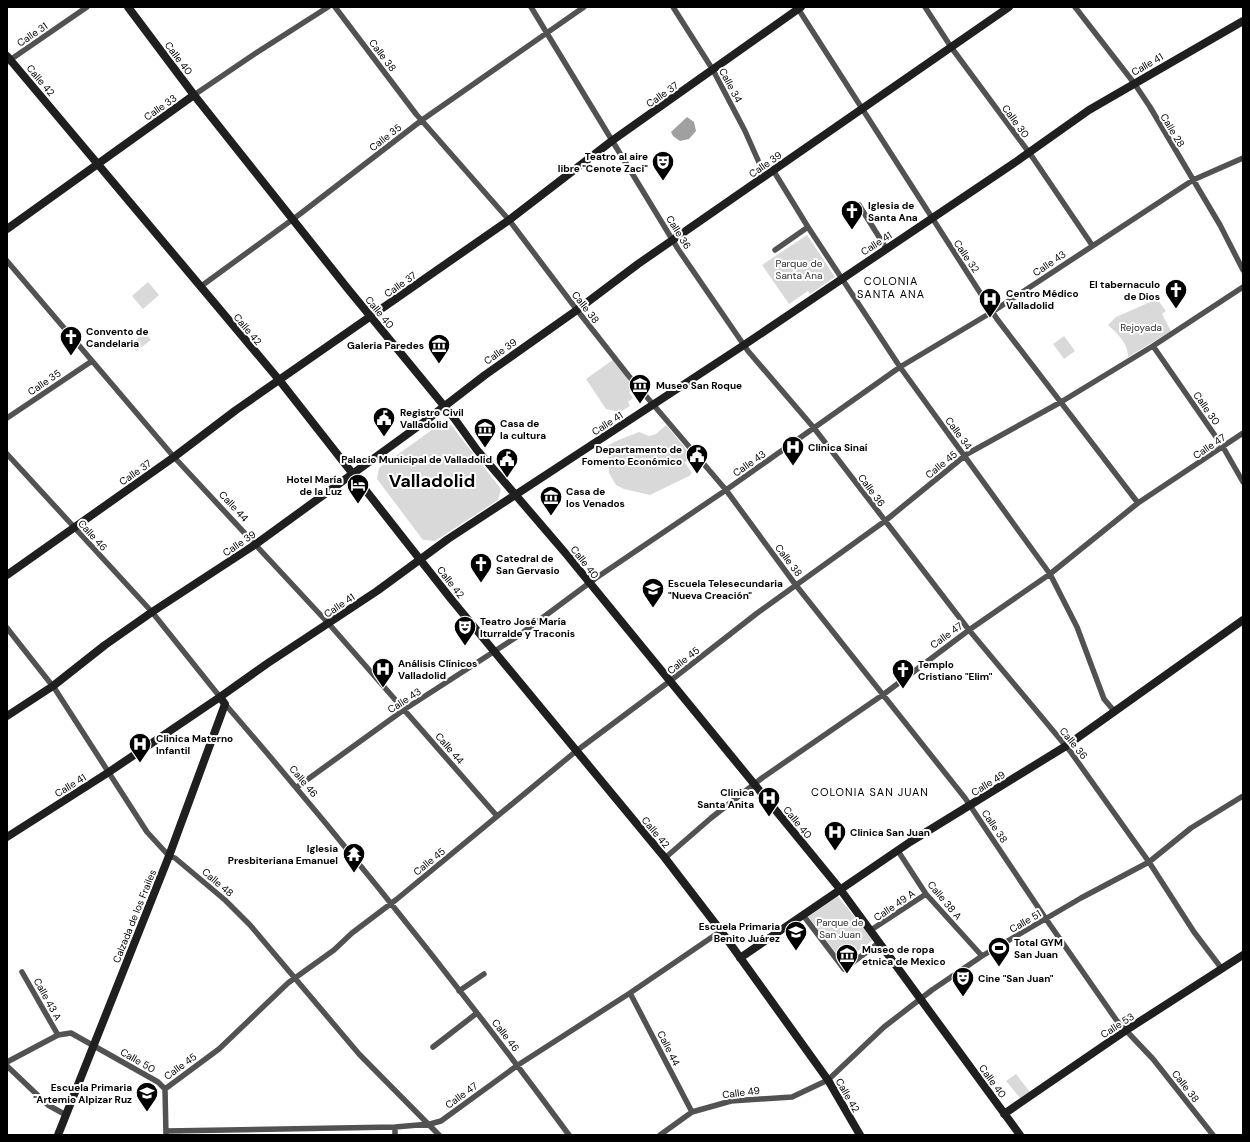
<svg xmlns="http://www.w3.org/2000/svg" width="1250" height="1142" font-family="'DM Sans',sans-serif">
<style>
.green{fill:#d9d9d9}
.water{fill:#a0a0a0}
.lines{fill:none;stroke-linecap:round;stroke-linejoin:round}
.street{stroke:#525252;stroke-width:5.5}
.secondary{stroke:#1f1f1f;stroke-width:8}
.labels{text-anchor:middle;stroke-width:4;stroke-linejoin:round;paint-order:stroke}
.street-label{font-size:10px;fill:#000;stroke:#fff}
.poi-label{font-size:10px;font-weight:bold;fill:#000;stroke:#fff;text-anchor:start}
.park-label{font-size:10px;fill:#303030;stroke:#fff}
.neighbourhood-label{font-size:11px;letter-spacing:1px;fill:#000;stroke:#fff}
.town-label{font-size:18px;font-weight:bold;fill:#000;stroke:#fff}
</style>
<rect width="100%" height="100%" fill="#fff"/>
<path class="green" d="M 807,235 L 835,277 L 810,294 L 808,291 L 789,304 L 762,265 Z
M 148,282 L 159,295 L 143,309 L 132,296 Z
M 1157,299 L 1166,311 L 1162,314 L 1171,331 L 1128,357 C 1128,343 1118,334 1108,325 L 1116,317 Z
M 146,333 L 151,340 L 136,351 L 131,343 Z
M 1064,336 L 1075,351 L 1064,359 L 1053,344 Z
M 614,359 L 636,388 L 629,392 L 633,398 L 628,402 L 630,406 L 620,412 L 606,409 L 586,379 Z
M 440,424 L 451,425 L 501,489 L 498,500 L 435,541 L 423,540 L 377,479 L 379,468 Z
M 666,425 L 691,455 L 685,463 L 692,473 L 689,476 L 650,495 L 624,489 L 616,485 L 609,473 L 607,446 C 619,439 627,437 639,432 L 649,436 L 656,434 Z
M 836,894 L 873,940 L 843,962 L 807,915 Z
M 1016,1074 L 1030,1092 L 1021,1099 L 1006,1081 Z"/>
<path class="water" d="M 687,117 L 694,122 L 696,131 L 689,139 L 680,141 L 673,136 L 671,132 Z"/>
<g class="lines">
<path class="street" d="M 335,7 L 416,114 L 509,220 L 577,310 L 628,375 L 726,490 L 795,584 L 965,798 L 1046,919 L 1117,1021 L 1153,1059 L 1213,1135
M 531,7 L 678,249 L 748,351 L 814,428 L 969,630 L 1070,751 L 1149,862 L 1194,932 L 1222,969
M 673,7 L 713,70 L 745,131 L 765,176
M 797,7 L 997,319 L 1138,503
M 925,7 L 951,47 L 1033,158 L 1092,245
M 1075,7 L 1134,83 L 1150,107 L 1220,225 L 1243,270
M 7,62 L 87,7
M 194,95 L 253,55 L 328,7
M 773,170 L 808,227 L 900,367 L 1050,574 L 1077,627 L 1104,699 L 1115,712
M 859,205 L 886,248
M 775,250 L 808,227
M 7,261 L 174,457 L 329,624 L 497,816
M 200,287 L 300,214 L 422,120 L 584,7
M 1153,346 L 1223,447 L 1243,482
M 7,418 L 92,361
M 7,454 L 152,612 L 220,697
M 7,628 L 55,689 L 147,832 L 169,856 L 175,858 L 225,900 L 250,925 L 359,1054 L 439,1135
M 225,704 C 345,843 460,987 569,1135
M 297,787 L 405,709 L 518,636 L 596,578 L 726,490 L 900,367 L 992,312 L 1193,180 L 1243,158
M 898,851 L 926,894 L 982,956
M 665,858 L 711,818 L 762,778 L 884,694 L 969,630 L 1050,574 L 1138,503 L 1243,433
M 803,915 L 844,969 L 880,942
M 871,930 L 926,894
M 22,972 L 58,1035
M 459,991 L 484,974
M 630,993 L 692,1112
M 433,1047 L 477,1013
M 7,1062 L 58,1035 L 71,1033 L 158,1082 L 165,1089 L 166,1135
M 7,1066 L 48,1105 L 66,1115
M 165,1089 L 219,1049 L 288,983 L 334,950 L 352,933 L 397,899 L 575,752 L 670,681 L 756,614 L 885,521 L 967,454 L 1061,402 L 1153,346 L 1243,287
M 166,1131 L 395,1127 L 430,1124 L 441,1121 L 518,1065 L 630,993 L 721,931
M 395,1135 L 395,1127
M 660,1135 L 692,1112 L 731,1101 L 792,1097 L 828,1080 L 884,1027 L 932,990 L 982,956 L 1081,898 L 1149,862 L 1191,828 L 1243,796"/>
<path class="secondary" d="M 128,7 L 194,95 L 348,289 L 454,418 L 477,450 L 567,555 L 840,889 L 1020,1135
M 7,56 L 280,381 L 451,599 L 665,858 L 721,931 L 828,1080 L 860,1135
M 7,229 L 194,95
M 7,575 L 174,457 L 236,410 L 509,220 L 613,140 L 801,7
M 7,716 L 53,686 L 105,645 L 152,612 L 256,544 L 424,422 L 485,375 L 577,310 L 638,264 L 1009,7
M 7,837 L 109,772 L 220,697 L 268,663 L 377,591 L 448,539 L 744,345 L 1017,161 L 1089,110 L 1243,21
M 740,958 L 910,842 L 1066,746 L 1243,620
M 1004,1114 L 1125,1031 L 1243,955
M 58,1135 L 169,856 L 221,715 L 225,704 L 220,697"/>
</g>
<defs>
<g id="theatre-pin" transform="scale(1.15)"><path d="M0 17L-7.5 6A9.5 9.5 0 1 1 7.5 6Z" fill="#000" stroke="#fff"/><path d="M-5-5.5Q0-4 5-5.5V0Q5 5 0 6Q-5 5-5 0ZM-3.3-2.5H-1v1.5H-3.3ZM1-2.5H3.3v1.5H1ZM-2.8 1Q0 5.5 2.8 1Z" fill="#fff"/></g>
<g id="church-pin" transform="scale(1.15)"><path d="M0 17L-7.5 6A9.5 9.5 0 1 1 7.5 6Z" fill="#000" stroke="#fff"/><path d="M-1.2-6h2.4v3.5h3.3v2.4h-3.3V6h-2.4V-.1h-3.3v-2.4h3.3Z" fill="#fff"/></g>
<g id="hospital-pin" transform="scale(1.15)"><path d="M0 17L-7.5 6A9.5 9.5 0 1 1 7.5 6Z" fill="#000" stroke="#fff"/><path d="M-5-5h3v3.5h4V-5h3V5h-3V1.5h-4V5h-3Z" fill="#fff"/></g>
<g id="museum-pin" transform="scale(1.15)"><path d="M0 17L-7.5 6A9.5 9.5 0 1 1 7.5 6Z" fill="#000" stroke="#fff"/><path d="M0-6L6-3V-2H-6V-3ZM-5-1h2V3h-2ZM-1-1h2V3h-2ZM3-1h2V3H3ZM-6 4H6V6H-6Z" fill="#fff"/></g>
<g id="civic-pin" transform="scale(1.15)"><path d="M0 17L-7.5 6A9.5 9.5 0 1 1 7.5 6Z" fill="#000" stroke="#fff"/><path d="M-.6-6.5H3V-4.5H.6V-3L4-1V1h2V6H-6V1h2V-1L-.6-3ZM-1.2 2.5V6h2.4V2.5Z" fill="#fff"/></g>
<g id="hotel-pin" transform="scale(1.15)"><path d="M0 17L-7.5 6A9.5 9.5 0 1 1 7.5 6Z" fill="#000" stroke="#fff"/><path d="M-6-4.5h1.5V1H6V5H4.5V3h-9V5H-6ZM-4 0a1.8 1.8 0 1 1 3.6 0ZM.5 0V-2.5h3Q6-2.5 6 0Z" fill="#fff"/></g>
<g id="school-pin" transform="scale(1.15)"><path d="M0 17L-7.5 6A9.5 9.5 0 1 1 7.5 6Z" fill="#000" stroke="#fff"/><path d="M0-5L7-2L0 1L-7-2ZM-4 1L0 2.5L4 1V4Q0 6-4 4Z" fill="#fff"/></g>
<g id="temple-pin" transform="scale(1.15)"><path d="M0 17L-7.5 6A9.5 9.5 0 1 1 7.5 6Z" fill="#000" stroke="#fff"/><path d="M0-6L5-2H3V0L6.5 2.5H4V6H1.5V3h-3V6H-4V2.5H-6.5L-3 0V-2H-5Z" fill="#fff"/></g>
<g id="stadium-pin" transform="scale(1.15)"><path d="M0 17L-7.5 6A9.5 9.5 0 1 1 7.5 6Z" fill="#000" stroke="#fff"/><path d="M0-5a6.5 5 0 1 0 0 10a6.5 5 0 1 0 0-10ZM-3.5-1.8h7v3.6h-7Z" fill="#fff"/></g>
</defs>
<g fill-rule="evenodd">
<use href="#theatre-pin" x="663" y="162"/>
<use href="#church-pin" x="852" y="211"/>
<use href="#church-pin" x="1176" y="290"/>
<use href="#hospital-pin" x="990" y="299"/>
<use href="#church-pin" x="71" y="337"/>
<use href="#museum-pin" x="439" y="345"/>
<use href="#museum-pin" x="640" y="385"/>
<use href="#civic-pin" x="384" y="418"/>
<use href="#museum-pin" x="485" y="429"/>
<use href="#hospital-pin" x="793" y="447"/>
<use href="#civic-pin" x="697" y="455"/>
<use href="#civic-pin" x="507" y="459"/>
<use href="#hotel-pin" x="358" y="485"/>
<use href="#museum-pin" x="551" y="497"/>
<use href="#church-pin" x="481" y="564"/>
<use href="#school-pin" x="653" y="589"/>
<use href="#theatre-pin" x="465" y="627"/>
<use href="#hospital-pin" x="383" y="669"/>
<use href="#church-pin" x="903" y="670"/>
<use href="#hospital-pin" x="140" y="744"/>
<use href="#hospital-pin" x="769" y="798"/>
<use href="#hospital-pin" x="835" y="832"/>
<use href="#temple-pin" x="354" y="854"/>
<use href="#school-pin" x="796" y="932"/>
<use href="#stadium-pin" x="999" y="948"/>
<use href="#museum-pin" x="847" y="955"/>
<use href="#theatre-pin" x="963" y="978"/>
<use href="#school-pin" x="147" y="1093"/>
</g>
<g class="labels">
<g class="street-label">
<text transform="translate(32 34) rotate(-34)" y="4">Calle 31</text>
<text transform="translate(383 55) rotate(53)" y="4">Calle 38</text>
<text transform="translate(179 58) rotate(53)" y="4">Calle 40</text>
<text transform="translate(1147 64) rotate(-30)" y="4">Calle 41</text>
<text transform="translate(41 80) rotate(50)" y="4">Calle 42</text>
<text transform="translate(731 85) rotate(62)" y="4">Calle 34</text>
<text transform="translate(662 94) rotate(-35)" y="4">Calle 37</text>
<text transform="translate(160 107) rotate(-35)" y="4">Calle 33</text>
<text transform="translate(1016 121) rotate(54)" y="4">Calle 30</text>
<text transform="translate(1173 130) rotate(59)" y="4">Calle 28</text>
<text transform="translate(385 137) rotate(-38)" y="4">Calle 35</text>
<text transform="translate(765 164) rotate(-35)" y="4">Calle 39</text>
<text transform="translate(679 232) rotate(58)" y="4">Calle 36</text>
<text transform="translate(876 243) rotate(-33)" y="4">Calle 41</text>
<text transform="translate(967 256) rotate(56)" y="4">Calle 32</text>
<text transform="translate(1049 263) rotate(-34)" y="4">Calle 43</text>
<text transform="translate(400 284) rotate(-35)" y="4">Calle 37</text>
<text transform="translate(586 307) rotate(52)" y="4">Calle 38</text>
<text transform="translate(380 312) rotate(51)" y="4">Calle 40</text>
<text transform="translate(248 329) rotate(50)" y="4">Calle 42</text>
<text transform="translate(500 351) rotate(-35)" y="4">Calle 39</text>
<text transform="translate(44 382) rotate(-34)" y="4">Calle 35</text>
<text transform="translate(1207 408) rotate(55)" y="4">Calle 30</text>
<text transform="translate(607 423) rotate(-33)" y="4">Calle 41</text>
<text transform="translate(959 433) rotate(54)" y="4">Calle 34</text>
<text transform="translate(1209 446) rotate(-34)" y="4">Calle 47</text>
<text transform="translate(749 463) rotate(-35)" y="4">Calle 43</text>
<text transform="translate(941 464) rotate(-39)" y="4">Calle 45</text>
<text transform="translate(135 472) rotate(-35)" y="4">Calle 37</text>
<text transform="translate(872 490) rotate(53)" y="4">Calle 36</text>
<text transform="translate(234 506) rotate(47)" y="4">Calle 44</text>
<text transform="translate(93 535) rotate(48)" y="4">Calle 46</text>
<text transform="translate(239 543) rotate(-34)" y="4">Calle 39</text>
<text transform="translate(789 560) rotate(53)" y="4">Calle 38</text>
<text transform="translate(585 562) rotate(52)" y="4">Calle 40</text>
<text transform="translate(451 582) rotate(52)" y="4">Calle 42</text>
<text transform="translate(339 605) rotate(-34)" y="4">Calle 41</text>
<text transform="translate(946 635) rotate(-36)" y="4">Calle 47</text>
<text transform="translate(683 660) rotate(-38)" y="4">Calle 45</text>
<text transform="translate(404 700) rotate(-33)" y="4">Calle 43</text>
<text transform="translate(1074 743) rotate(51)" y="4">Calle 36</text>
<text transform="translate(450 748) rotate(49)" y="4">Calle 44</text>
<text transform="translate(304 781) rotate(50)" y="4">Calle 46</text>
<text transform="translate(988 783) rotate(-32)" y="4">Calle 49</text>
<text transform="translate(70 785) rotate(-32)" y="4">Calle 41</text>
<text transform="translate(798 822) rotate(51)" y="4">Calle 40</text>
<text transform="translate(995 826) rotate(56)" y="4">Calle 38</text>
<text transform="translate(656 832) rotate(50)" y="4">Calle 42</text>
<text transform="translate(429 861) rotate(-39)" y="4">Calle 45</text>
<text transform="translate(218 882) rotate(41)" y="4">Calle 48</text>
<text transform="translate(945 900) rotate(50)" y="4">Calle 38 A</text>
<text transform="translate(894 905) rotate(-34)" y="4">Calle 49 A</text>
<text transform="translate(134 916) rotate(-68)" y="4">Calzada de los Frailes</text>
<text transform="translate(1025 921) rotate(-30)" y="4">Calle 51</text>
<text transform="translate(48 999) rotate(61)" y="4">Calle 43 A</text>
<text transform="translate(1117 1025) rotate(-33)" y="4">Calle 53</text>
<text transform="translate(506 1035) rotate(52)" y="4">Calle 46</text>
<text transform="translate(669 1048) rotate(63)" y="4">Calle 44</text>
<text transform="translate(138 1060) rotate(30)" y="4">Calle 50</text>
<text transform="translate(180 1066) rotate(-36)" y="4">Calle 45</text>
<text transform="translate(993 1081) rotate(54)" y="4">Calle 40</text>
<text transform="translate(1186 1086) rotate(52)" y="4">Calle 38</text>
<text transform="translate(741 1092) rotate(-7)" y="4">Calle 49</text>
<text transform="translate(461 1095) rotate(-36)" y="4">Calle 47</text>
<text transform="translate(848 1095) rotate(60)" y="4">Calle 42</text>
</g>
<g class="poi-label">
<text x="648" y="160" text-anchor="end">Teatro al aire<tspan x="648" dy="12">libre "Cenote Zaci"</tspan></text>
<text x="868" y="209">Iglesia de<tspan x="868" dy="12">Santa Ana</tspan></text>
<text x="1160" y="288" text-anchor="end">El tabernaculo<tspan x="1160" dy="12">de Dios</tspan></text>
<text x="1006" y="297">Centro Médico<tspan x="1006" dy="12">Valladolid</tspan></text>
<text x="86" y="335">Convento de<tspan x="86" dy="12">Candelaria</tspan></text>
<text x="424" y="349" text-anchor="end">Galeria Paredes</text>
<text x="656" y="389">Museo San Roque</text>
<text x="400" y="416">Registro Civil<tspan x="400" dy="12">Valladolid</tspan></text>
<text x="500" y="427">Casa de<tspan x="500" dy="12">la cultura</tspan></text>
<text x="808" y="451">Clinica Sinaí</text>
<text x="682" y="453" text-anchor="end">Departamento de<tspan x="682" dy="12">Fomento Económico</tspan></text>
<text x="492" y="463" text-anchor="end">Palacio Municipal de Valladolid</text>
<text x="342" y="483" text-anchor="end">Hotel María<tspan x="342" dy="12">de la Luz</tspan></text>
<text x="566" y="495">Casa de<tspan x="566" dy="12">los Venados</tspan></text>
<text x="496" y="562">Catedral de<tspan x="496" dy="12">San Gervasio</tspan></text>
<text x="668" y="587">Escuela Telesecundaria<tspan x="668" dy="12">"Nueva Creación"</tspan></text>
<text x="480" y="625">Teatro José María<tspan x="480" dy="12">Iturralde y Traconis</tspan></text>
<text x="398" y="667">Análisis Clínicos<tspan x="398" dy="12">Valladolid</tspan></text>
<text x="918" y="668">Templo<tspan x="918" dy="12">Cristiano "Elim"</tspan></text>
<text x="156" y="742">Clinica Materno<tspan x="156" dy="12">Infantil</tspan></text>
<text x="754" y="796" text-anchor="end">Clinica<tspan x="754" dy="12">Santa Anita</tspan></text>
<text x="850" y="836">Clinica San Juan</text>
<text x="338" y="852" text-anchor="end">Iglesia<tspan x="338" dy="12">Presbiteriana Emanuel</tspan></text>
<text x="780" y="930" text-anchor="end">Escuela Primaria<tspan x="780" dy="12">Benito Juárez</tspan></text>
<text x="1014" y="946">Total GYM<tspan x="1014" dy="12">San Juan</tspan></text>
<text x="862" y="953">Museo de ropa<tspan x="862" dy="12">etnica de Mexico</tspan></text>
<text x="978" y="982">Cine "San Juan"</text>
<text x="132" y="1091" text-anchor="end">Escuela Primaria<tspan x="132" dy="12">"Artemio Alpizar Ruz</tspan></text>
</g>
<g class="park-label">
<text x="799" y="267">Parque de<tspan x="799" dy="12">Santa Ana</tspan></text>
<text x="1141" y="331">Rejoyada</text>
<text x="840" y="926">Parque de<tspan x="840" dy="12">San Juan</tspan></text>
</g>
<g class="neighbourhood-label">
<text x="891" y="285">COLONIA<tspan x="891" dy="13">SANTA ANA</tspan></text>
<text x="870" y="796">COLONIA SAN JUAN</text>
</g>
<g class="town-label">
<text x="432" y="487">Valladolid</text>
</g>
</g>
<rect width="1250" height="1142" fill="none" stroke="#000000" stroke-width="16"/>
</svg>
